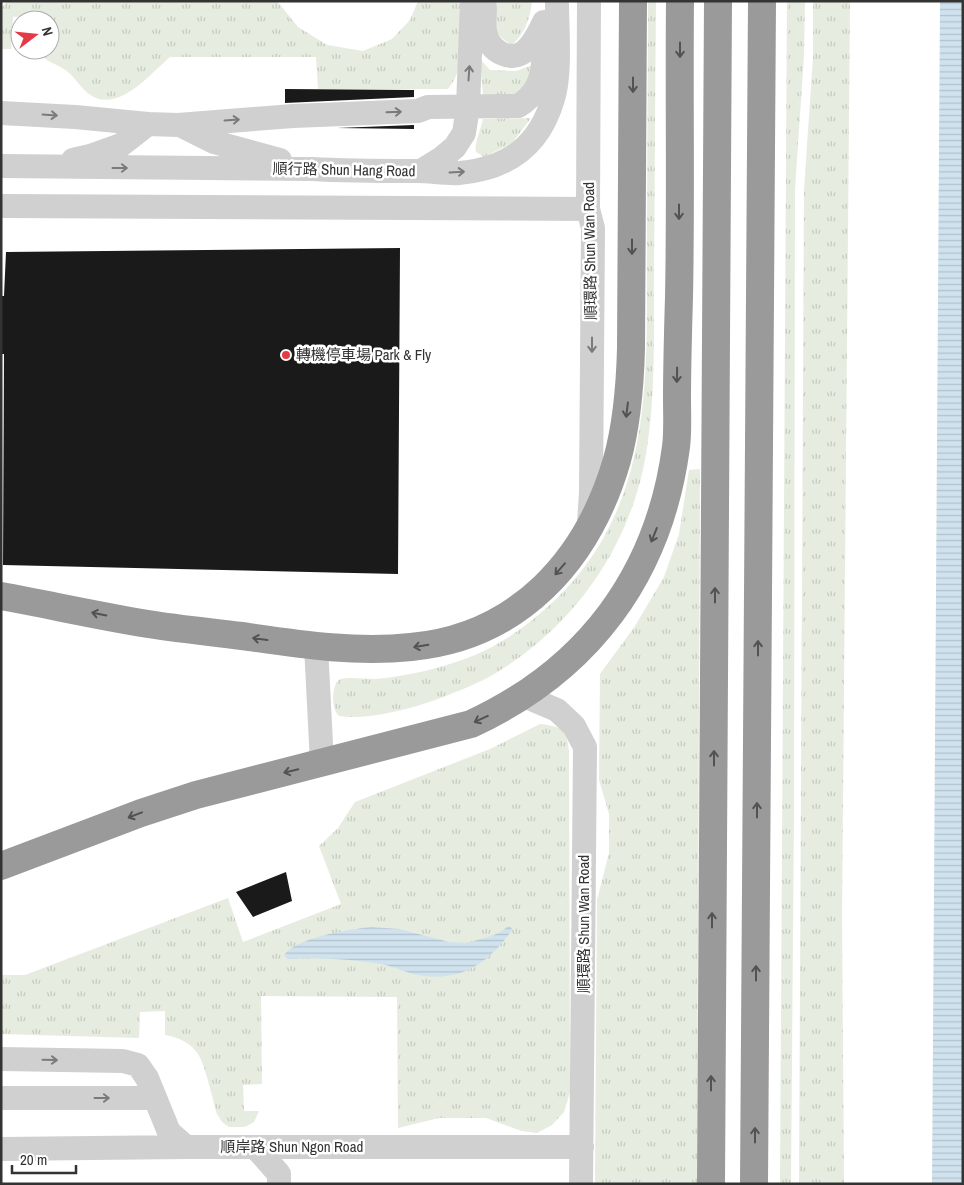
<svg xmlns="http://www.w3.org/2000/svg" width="964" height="1185" font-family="'Archivo Narrow','Noto Sans TC',sans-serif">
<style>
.grass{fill:url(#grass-tufts)}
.water{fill:url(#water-rules)}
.building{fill:#1a1a1a}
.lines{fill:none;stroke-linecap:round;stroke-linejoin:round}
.minor{stroke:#d0d0d0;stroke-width:24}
.highway{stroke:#9a9a9a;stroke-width:28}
.oneway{stroke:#525252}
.oneway2{stroke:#7a7a7a}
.poi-dot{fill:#e63946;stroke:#fff;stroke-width:2}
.labels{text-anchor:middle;stroke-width:5;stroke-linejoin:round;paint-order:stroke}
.street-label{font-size:15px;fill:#333;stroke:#fff}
.poi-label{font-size:15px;fill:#333;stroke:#fff;text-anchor:start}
</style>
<defs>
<pattern id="grass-tufts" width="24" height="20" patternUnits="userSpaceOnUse" patternTransform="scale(1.25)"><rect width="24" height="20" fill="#e6ecdf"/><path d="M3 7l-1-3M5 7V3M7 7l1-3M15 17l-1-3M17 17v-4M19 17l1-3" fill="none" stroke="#c6cbc0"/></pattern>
<pattern id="water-rules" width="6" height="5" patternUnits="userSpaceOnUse" patternTransform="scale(1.25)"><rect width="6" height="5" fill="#cfe2ee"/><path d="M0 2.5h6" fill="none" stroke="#b2c2cd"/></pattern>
</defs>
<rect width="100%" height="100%" fill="#fff"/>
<path class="grass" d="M 8,1 L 277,1 L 298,27 L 327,45 L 363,51 L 392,39 L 410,20 L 418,1 L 464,1 C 465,28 466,68 448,89 L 318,89 L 316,57 L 170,57 C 151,73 120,112 92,96 C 83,91 76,79 68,72 C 58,63 42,62 38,50 L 50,50 L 50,20 L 36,20 L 36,16 L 13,17 L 11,49 L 1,49 L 1,8 Z
M 491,1 L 532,1 C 530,19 525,33 512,45 C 492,33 491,23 491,1 Z
M 648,1 L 656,1 C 655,86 655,172 654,257 C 653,322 657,389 646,454 C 630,550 568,636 481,681 C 443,699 381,722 339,716 C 331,709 331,685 340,679 C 351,677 363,679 375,679 C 409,676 443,668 475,655 C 505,643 533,621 556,599 C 657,501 646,371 647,243 C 647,162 648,82 648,1 Z
M 787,1 L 805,1 L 804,56 L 795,189 L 794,813 L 791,1184 L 780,1184 Z
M 813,1 L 850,1 L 842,916 L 844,1184 L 799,1184 L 804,190 L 813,57 Z
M 480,59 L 490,70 L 516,71 L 535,64 L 529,85 L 518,95 L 483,95 Z
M 531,118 L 512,143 L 484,157 L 476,152 C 474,144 481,129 483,119 Z
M 700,469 L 697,1184 L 595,1184 L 597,900 L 609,853 L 609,814 L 599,780 L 600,674 L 635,626 L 664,577 L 679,534 L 689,470 Z
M 540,724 C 562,727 567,728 569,751 L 570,1092 L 564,1112 L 552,1125 L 537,1133 L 522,1131 L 486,1118 L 439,1118 L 398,1128 L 397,997 L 261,996 L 262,1084 L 243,1085 L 244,1111 L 259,1111 L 254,1122 L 245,1127 L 229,1127 L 222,1122 L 217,1114 C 213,1101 205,1064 198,1054 C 191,1043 178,1037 165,1035 L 165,1011 L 140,1012 L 139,1038 L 1,1034 L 1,975 L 25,975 L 228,898 L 243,942 L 341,904 L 319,846 L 338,828 L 355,802 L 490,749 Z"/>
<path class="water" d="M 940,1 L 963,1 L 963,1184 L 932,1184 Z
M 371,927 L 399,929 L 449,942 L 467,943 L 488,937 L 499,933 L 507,927 L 511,927 L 512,930 C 491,960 464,981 425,976 C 410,975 396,967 381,964 C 350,959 320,957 288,959 L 284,956 C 292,938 352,929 371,927 Z"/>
<path class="building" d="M 285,89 L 414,90 L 414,97 L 285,103 Z
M 414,125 L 414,129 L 337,128 Z
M 400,248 L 398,574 L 3,565 L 4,354 L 1,354 L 1,296 L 4,296 L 6,252 Z
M 286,872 L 292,901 L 253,917 L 236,892 Z"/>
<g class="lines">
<path class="minor" d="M 485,8 C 485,16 483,27 486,35 C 490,51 511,63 525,51 C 534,44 539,32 544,22
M 1,113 L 75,117 L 148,124 L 178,125 L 293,116 L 418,111 L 428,107 L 518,106 C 537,95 544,77 543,55
M 180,125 L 214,142 L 280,160
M 73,160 L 90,156 L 121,145 L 148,124
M 1,166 L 311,169 C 347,171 381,171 417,171 C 431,171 445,174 459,173 C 507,169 539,147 553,99 C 561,73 557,30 557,1
M 421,171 L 442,158 L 455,147 L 464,133 L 468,107 L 472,1
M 1,206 L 588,209
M 589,523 L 591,493 L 593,228 L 588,209 L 589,1
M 316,646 L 322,763
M 524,696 L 557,710 L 574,726 L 585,747 L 581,1184
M 1,1059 L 123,1061 L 138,1065 L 147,1078 L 169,1132 L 186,1147
M 1,1098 L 154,1098
M 256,1148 L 279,1174 L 279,1184
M 1,1149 L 186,1147 L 582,1147"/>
<path class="highway" d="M 1,596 C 50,605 99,616 148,624 C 179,629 211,632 242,636 C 298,644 354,653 411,647 C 519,637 588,560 617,460 C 627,424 630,386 631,349 L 633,1
M 1,866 L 141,813 L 196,795 L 471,724 C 588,670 659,575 676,447 C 678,432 677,415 677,399 C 677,365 678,331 679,297 C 681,199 679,100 680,1
M 711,1184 L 718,1
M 754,1184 L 762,1"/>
</g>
<defs><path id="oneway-shaft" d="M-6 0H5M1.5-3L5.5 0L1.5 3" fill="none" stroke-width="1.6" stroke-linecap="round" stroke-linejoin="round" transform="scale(1.25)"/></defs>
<g class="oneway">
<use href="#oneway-shaft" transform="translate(680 50) rotate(90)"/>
<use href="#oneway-shaft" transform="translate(633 85) rotate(90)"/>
<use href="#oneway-shaft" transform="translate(679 212) rotate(90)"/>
<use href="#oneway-shaft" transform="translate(632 247) rotate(90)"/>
<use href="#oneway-shaft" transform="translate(677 375) rotate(91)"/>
<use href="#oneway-shaft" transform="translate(627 410) rotate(97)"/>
<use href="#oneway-shaft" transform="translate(654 535) rotate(112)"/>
<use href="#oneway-shaft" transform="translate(560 569) rotate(131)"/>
<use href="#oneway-shaft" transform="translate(715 595) rotate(-90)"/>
<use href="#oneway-shaft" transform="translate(99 614) rotate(-169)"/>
<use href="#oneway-shaft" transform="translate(260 639) rotate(-172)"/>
<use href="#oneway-shaft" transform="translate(421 646) rotate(170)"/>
<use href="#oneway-shaft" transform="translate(758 648) rotate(-90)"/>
<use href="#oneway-shaft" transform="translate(481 719) rotate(155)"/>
<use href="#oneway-shaft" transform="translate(714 758) rotate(-90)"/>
<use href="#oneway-shaft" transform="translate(291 771) rotate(166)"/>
<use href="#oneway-shaft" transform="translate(757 810) rotate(-90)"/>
<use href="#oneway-shaft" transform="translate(135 815) rotate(159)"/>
<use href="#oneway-shaft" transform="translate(712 920) rotate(-90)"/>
<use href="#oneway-shaft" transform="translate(756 973) rotate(-90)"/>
<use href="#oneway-shaft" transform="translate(711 1083) rotate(-90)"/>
<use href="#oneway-shaft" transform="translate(755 1135) rotate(-90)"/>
</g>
<g class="oneway2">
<use href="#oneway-shaft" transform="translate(469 73) rotate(-86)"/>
<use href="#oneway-shaft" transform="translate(394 112) rotate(-2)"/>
<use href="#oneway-shaft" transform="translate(50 115) rotate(4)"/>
<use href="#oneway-shaft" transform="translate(232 120) rotate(-4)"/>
<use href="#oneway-shaft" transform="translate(120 168)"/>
<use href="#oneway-shaft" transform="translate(457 172) rotate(-3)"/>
<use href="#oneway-shaft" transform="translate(592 345) rotate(90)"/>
<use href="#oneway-shaft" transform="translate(50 1060) rotate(1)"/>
<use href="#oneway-shaft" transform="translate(102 1098)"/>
</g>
<circle class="poi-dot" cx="286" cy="355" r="5"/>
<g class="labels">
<g class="street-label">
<text transform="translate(344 170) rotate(1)" y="5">順行路 Shun Hang Road</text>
<text transform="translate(590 251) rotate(-91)" y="5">順環路 Shun Wan Road</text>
<text transform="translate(584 924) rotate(-90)" y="5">順環路 Shun Wan Road</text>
<text x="292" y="1152">順岸路 Shun Ngon Road</text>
</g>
<g class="poi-label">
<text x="296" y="360">轉機停車場 Park &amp; Fly</text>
</g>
</g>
<rect width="964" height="1185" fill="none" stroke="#333333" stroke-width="5"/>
<g transform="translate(35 35) rotate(74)"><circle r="24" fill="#ffffff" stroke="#adadad"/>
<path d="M0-4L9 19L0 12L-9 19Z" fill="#e63946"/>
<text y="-8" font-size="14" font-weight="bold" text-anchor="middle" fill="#333333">N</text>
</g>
<path d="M12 1165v8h64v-8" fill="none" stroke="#333333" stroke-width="2.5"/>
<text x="20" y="1165" font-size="15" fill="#333333" stroke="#ffffff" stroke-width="4" paint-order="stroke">20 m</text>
</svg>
